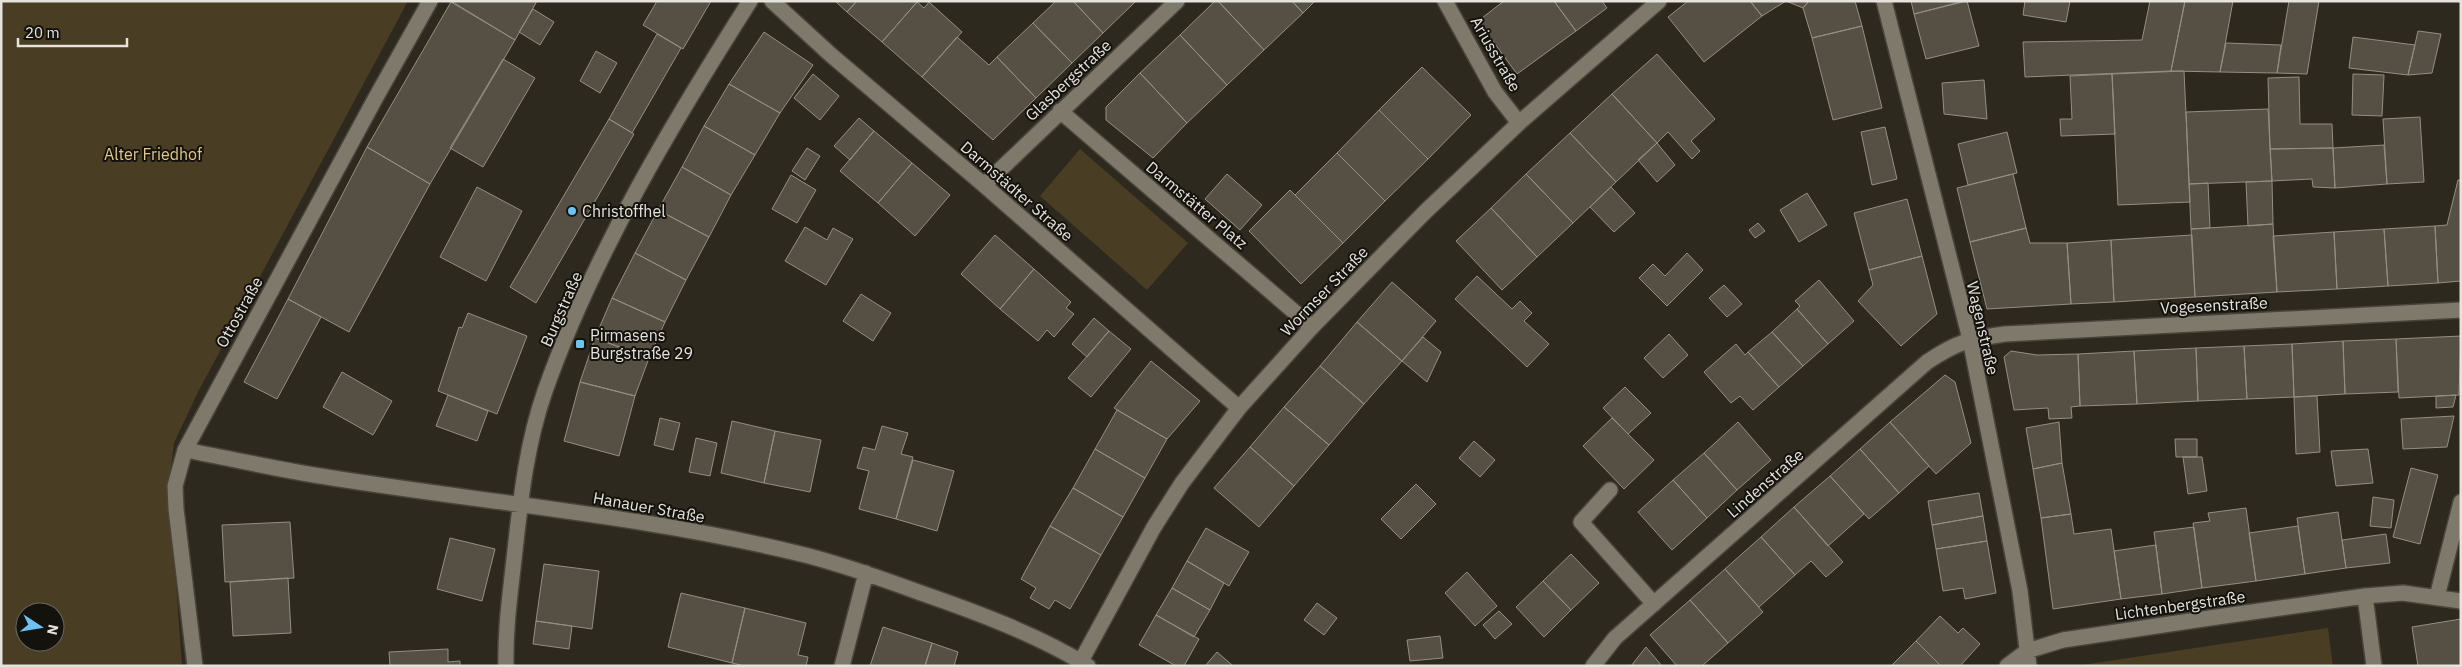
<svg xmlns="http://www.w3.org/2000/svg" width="2462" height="667" font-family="'IBM Plex Sans',sans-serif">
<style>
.green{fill:#493d24;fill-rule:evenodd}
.building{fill:#565044;stroke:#958e81}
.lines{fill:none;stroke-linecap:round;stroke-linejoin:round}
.lane-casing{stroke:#49443b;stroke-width:18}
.street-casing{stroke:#49443b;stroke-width:18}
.lane{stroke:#7f796c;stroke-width:15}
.street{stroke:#7f796c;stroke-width:15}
.poi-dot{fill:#6cc3f2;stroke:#14120d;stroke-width:2}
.labels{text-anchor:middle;stroke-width:4;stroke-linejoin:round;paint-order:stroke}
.street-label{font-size:16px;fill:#e6e3dc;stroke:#14120d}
.park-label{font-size:16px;fill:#e5c789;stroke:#14120d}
.poi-label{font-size:16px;fill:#e6e3dc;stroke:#14120d;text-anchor:start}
</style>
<rect width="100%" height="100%" fill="#2e291e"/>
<path class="green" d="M 1,1 L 408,1 L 198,392 L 174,443 L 169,485 L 182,666 L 1,666 ZM 25,612 L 55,612 L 55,642 L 25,642 Z
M 1080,149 L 1188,243 L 1147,290 L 1040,196 Z
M 2328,628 L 2333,666 L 2075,666 Z"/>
<path class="building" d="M 451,1 L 537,1 L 515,40 Z
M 657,1 L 711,1 L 683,49 L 643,25 Z
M 835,1 L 857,1 L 847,12 Z
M 857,1 L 916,1 L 917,2 L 882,42 L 847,12 Z
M 1056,1 L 1073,1 L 1103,33 L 1072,63 L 1033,23 Z
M 1073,1 L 1134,1 L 1135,2 L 1103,33 Z
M 1215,1 L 1218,1 L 1264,50 L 1227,85 L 1180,35 Z
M 1218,1 L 1292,1 L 1303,13 L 1264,50 Z
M 1292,1 L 1315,1 L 1303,13 Z
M 1504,1 L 1554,1 L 1576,31 L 1517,74 L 1478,21 Z
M 1554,1 L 1602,1 L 1607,8 L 1576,31 Z
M 1688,1 L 1750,1 L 1762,16 L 1704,62 L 1668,17 Z
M 1750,1 L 1786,1 L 1762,16 Z
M 1786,1 L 1809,1 L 1803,8 Z
M 1809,1 L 1855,1 L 1862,26 L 1812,38 L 1803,8 Z
M 1911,1 L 1964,1 L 1914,14 Z
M 1967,1 L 1979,46 L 1926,59 L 1914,14 Z
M 2025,1 L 2070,1 L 2066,22 L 2023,15 Z
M 2150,1 L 2185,1 L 2171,71 L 2025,77 L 2023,42 L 2142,40 Z
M 2185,1 L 2233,1 L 2220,72 L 2171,71 Z
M 2289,1 L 2319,1 L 2307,74 L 2277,73 Z
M 451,2 L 515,40 L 430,184 L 367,147 Z
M 917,2 L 924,8 L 929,2 L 962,32 L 922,77 L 882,42 Z
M 533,9 L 554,22 L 540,45 L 519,32 Z
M 1033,23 L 1072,63 L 1036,98 L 997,57 Z
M 1862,26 L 1882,108 L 1833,120 L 1812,38 Z
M 2418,31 L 2441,34 L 2432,73 L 2408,75 Z
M 764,32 L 813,65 L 780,113 L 729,84 Z
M 657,34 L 681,48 L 632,133 L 609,119 Z
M 1180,35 L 1227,85 L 1187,123 L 1140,73 Z
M 957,37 L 989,65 L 997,57 L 1036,98 L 993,140 L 922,77 Z
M 2353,37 L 2415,45 L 2408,75 L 2349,68 Z
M 2226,43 L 2281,45 L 2277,73 L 2220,72 Z
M 596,51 L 617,63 L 600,93 L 580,81 Z
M 1657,54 L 1715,119 L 1691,141 L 1700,151 L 1692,159 L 1668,132 L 1657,143 L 1612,94 Z
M 503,59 L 535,78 L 483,167 L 450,148 Z
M 1422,67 L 1471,115 L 1428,159 L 1379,110 Z
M 2184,71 L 2190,202 L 2118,205 L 2112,74 Z
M 1140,73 L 1187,123 L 1153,158 L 1106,120 L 1106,107 Z
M 813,74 L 839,96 L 820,120 L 794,98 Z
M 2112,74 L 2115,134 L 2061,136 L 2060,119 L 2072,119 L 2070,76 Z
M 2353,74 L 2384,75 L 2382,116 L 2352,115 Z
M 2299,77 L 2300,124 L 2332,124 L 2333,148 L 2270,149 L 2268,78 Z
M 1984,80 L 1987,119 L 1944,114 L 1942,83 Z
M 729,84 L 780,113 L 755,155 L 704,126 Z
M 1612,94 L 1657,143 L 1616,182 L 1570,133 Z
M 2268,109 L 2272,181 L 2189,184 L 2186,112 Z
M 1379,110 L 1428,159 L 1385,201 L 1337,153 Z
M 2420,117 L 2424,182 L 2387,184 L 2383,119 Z
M 859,118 L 874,131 L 850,160 L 834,146 Z
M 609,119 L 634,134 L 536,303 L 510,287 Z
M 704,126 L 755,155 L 731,195 L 682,167 Z
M 1885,127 L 1897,179 L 1872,185 L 1861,132 Z
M 874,131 L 912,163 L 878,203 L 840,171 Z
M 2007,132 L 2017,173 L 1968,185 L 1958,144 Z
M 1570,133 L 1616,182 L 1573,223 L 1526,174 Z
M 1657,143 L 1675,165 L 1657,182 L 1638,160 Z
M 2384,145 L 2387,184 L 2335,188 L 2333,148 Z
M 367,147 L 430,184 L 349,332 L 288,299 Z
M 807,148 L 820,156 L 805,180 L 792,171 Z
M 2333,148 L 2335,188 L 2313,187 L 2312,179 L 2272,181 L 2270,149 Z
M 1337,153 L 1385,201 L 1343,243 L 1295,195 Z
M 912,163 L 950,195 L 915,236 L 878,203 Z
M 682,167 L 731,195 L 709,237 L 658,210 Z
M 1227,174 L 1262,205 L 1240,230 L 1205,199 Z
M 1526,174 L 1573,223 L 1537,257 L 1491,208 Z
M 2013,174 L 2026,228 L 1970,242 L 1957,188 Z
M 791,175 L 816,190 L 797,223 L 772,209 Z
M 2458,180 L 2461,180 L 2461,281 L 2438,283 L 2435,226 L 2447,225 Z
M 2272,181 L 2273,224 L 2248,226 L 2246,182 Z
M 2208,183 L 2210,228 L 2191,229 L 2189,184 Z
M 477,187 L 522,211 L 486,281 L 440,257 Z
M 1611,187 L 1635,213 L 1614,232 L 1590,207 Z
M 1290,190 L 1343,243 L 1301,284 L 1249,231 Z
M 1807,193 L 1827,225 L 1799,242 L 1780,210 Z
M 1907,199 L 1922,256 L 1869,270 L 1854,213 Z
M 1491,208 L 1537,257 L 1502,290 L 1456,241 Z
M 658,210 L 709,237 L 686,280 L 635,253 Z
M 1758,223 L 1765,231 L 1755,238 L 1749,230 Z
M 2273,224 L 2277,292 L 2195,297 L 2191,229 Z
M 2435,226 L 2438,283 L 2388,286 L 2384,229 Z
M 805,227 L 827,240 L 833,228 L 853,239 L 826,285 L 785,261 Z
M 2026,228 L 2030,243 L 2067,243 L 2071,304 L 1987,309 L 1970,242 Z
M 2384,229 L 2388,286 L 2337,289 L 2334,232 Z
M 2334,232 L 2337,289 L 2277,292 L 2273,236 Z
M 995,235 L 1034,269 L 1000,309 L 961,274 Z
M 2192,235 L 2195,297 L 2114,302 L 2111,240 Z
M 2111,240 L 2114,302 L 2071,304 L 2067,243 Z
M 635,253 L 686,280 L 665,322 L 612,298 Z
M 1687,253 L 1703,270 L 1667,306 L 1639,278 L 1653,264 L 1665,276 Z
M 1922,256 L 1937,314 L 1901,346 L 1858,301 L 1873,285 L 1869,270 Z
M 1034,269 L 1071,302 L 1066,308 L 1074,314 L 1054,337 L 1047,330 L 1038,341 L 1000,309 Z
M 1477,276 L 1512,309 L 1520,301 L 1532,313 L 1524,321 L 1549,344 L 1527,367 L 1455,299 Z
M 1819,280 L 1854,321 L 1828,344 L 1797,309 L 1800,306 L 1795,301 Z
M 1392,282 L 1436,321 L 1402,361 L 1357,322 Z
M 1724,285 L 1742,304 L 1727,317 L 1709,298 Z
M 861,294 L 891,313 L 873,341 L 843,321 Z
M 612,298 L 665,322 L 649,358 L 595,338 Z
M 288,299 L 321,317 L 277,399 L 244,382 Z
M 1797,309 L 1828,344 L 1803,366 L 1772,332 Z
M 468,313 L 527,336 L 497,414 L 438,391 L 459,327 L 462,328 Z
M 1094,318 L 1109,331 L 1087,357 L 1072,344 Z
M 1357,322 L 1402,361 L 1364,404 L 1320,366 Z
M 1109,331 L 1131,349 L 1091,397 L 1068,378 Z
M 1772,332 L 1803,366 L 1779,387 L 1748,352 Z
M 1669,334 L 1688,355 L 1663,378 L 1644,358 Z
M 2461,336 L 2459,395 L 2399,398 L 2396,339 Z
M 1423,337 L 1441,352 L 1427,382 L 1402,361 Z
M 595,338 L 649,358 L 635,396 L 580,382 Z
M 2396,339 L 2398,392 L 2345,394 L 2343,341 Z
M 2343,341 L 2345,394 L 2294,397 L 2292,344 Z
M 1736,344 L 1745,355 L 1748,352 L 1779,387 L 1753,410 L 1740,396 L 1731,403 L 1704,372 Z
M 2292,344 L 2294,397 L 2247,399 L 2244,346 Z
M 2244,346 L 2247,399 L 2198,401 L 2196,348 Z
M 2196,348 L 2198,401 L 2137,404 L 2134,351 Z
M 2011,351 L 2037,355 L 2078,354 L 2080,406 L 2071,407 L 2072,418 L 2049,419 L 2048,408 L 2014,410 L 2004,357 Z
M 2134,351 L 2137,404 L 2080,406 L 2078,354 Z
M 1151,361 L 1200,401 L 1167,439 L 1114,408 Z
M 1320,366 L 1364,404 L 1329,445 L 1284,407 Z
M 342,372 L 392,401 L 373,435 L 323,407 Z
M 1945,375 L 1955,382 L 1971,443 L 1936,474 L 1890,422 Z
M 580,382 L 635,396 L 619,456 L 564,441 Z
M 1625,387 L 1651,413 L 1628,434 L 1603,408 Z
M 448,395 L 488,411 L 477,441 L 436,426 Z
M 2456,395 L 2453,407 L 2436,408 L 2436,396 Z
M 2317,396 L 2320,452 L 2296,454 L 2294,397 Z
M 1284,407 L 1329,445 L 1294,486 L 1250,447 Z
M 1117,410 L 1167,439 L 1145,478 L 1095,449 Z
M 2454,416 L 2447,447 L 2403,449 L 2401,419 Z
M 660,418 L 680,423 L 673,450 L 654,445 Z
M 1612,418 L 1654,460 L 1624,489 L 1583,446 Z
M 732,421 L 775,431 L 764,483 L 721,473 Z
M 1738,422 L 1771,460 L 1737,490 L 1704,453 Z
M 1890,422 L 1929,466 L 1899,493 L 1860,449 Z
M 2059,422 L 2062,463 L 2033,469 L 2026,428 Z
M 882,426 L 908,433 L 901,454 L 913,457 L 896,519 L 859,509 L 869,471 L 857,468 L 863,447 L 875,450 Z
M 775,431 L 821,440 L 810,492 L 764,483 Z
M 696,438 L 717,443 L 710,476 L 689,472 Z
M 2175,439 L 2197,439 L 2197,457 L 2176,457 Z
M 1474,441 L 1495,460 L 1480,477 L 1459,458 Z
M 1250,447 L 1294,486 L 1259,527 L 1214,488 Z
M 1095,449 L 1145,478 L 1123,517 L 1073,488 Z
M 1860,449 L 1899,493 L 1869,519 L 1830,476 Z
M 2368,449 L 2373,483 L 2336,486 L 2331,451 Z
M 1704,453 L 1737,490 L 1707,518 L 1673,480 Z
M 2183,457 L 2202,457 L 2207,491 L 2188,494 Z
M 913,460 L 954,471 L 937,531 L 896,519 Z
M 2062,463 L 2071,514 L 2041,518 L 2033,469 Z
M 2411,468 L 2438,475 L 2420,544 L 2393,537 Z
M 1830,476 L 1864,514 L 1828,546 L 1794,507 Z
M 1673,480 L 1707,518 L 1672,550 L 1638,512 Z
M 1416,484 L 1436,504 L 1401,539 L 1381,519 Z
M 1073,488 L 1123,517 L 1101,555 L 1050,526 Z
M 1979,493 L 1983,516 L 1932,525 L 1928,501 Z
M 2373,497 L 2394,500 L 2391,528 L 2370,526 Z
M 1794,507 L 1843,562 L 1826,577 L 1811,561 L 1795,575 L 1761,537 Z
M 2246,508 L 2256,581 L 2202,588 L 2193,523 L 2210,521 L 2208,513 Z
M 2338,512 L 2346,568 L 2305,574 L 2297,518 Z
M 2071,514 L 2074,534 L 2111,529 L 2121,599 L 2053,609 L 2041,518 Z
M 1983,516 L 1987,541 L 1936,549 L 1932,525 Z
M 290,522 L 294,578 L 225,582 L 222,525 Z
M 1050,526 L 1101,555 L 1070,609 L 1055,600 L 1049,609 L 1030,598 L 1036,588 L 1021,579 Z
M 2298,526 L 2305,574 L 2256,581 L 2249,533 Z
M 2194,527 L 2202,588 L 2162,594 L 2154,532 Z
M 1206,528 L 1249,552 L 1229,586 L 1187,561 Z
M 2386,534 L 2390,563 L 2346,568 L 2342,540 Z
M 1761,537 L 1795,575 L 1759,607 L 1725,569 Z
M 450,538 L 495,549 L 482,601 L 437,589 Z
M 1987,541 L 1996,593 L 1965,599 L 1963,588 L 1943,591 L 1936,549 Z
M 2156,545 L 2162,594 L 2121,599 L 2114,551 Z
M 1571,554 L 1599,583 L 1571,610 L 1543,581 Z
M 1187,561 L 1224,583 L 1210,610 L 1172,588 Z
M 544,564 L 599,571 L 592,629 L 536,621 Z
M 1725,569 L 1763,612 L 1728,643 L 1690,600 Z
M 1467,572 L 1497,606 L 1475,626 L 1445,593 Z
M 288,578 L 291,633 L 233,636 L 230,582 Z
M 1543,581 L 1571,610 L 1544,637 L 1516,607 Z
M 1172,588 L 1210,610 L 1194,637 L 1156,615 Z
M 681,593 L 745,608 L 732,663 L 668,647 Z
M 1690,600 L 1728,643 L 1702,666 L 1677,666 L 1650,635 Z
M 1317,603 L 1337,618 L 1324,635 L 1304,620 Z
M 745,608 L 806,623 L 798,655 L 808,657 L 806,666 L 745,666 L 732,663 Z
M 1499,611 L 1512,624 L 1495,639 L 1483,625 Z
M 1156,615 L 1199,639 L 1184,666 L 1176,666 L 1139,645 Z
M 1940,616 L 1958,633 L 1963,628 L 1980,644 L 1960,666 L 1941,666 L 1916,641 Z
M 2461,619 L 2461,666 L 2418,666 L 2412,627 Z
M 536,621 L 572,626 L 569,649 L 533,644 Z
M 883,627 L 932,643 L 925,666 L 870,666 Z
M 1440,636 L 1443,658 L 1410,661 L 1407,640 Z
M 1916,641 L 1941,666 L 1891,666 Z
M 932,643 L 958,652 L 954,666 L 925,666 Z
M 1646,647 L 1662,666 L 1631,666 Z
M 448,649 L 448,662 L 460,661 L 460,666 L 390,666 L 389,652 Z
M 1217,652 L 1232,665 L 1231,666 L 1205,666 Z"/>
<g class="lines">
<g class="lane-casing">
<path id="lane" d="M 1610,490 L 1581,522 L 1654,604"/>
</g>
<g class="street-casing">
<path id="street" d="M 772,1 L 831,55 L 984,185 L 1239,408
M 1445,1 L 1495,92 L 1519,123
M 1884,1 L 1970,339 L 2020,591 L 2029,666
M 1060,111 L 1312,327
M 984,185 L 1177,1
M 185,450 C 228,458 271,468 314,475 C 478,502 644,515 805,555 C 844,565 883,579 921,593 C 976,612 1038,635 1088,666
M 2365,596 L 2374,666
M 2437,597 L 2461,502
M 1081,661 L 1154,527 L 1182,483 L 1239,408 L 1312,327 L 1425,212 L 1519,123 L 1659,1
M 195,666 L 176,509 L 175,486 L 185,450 L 375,99 L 430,1
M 506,666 C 505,626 511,589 515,550 C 521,496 527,442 545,391 C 593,255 673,122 750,1
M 842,666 L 866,573
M 1593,666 L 1615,638 L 1927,362 C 1957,342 1969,339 2005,334 L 2461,310
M 2007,666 L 2027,651 L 2063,640 L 2210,618 L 2365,596 L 2403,593 L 2461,601"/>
</g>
<use href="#lane" class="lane"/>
<use href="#street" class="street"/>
</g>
<g class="poi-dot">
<circle cx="572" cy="211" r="5"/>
<rect x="575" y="339" width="10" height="10" rx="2.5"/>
</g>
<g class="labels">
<g class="street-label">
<text transform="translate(1496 54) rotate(60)" y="6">Ariusstraße</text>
<text transform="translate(1068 80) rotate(-43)" y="6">Glasbergstraße</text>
<text transform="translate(1017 191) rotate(41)" y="6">Darmstädter Straße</text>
<text transform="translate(1197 205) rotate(40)" y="6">Darmstätter Platz</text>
<text transform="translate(1324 291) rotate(-46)" y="6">Wormser Straße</text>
<text transform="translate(2214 305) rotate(-3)" y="6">Vogesenstraße</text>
<text transform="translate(561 309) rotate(-66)" y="6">Burgstraße</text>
<text transform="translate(239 312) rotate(-61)" y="6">Ottostraße</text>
<text transform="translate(1983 328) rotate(77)" y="6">Wagenstraße</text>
<text transform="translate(1765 483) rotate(-41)" y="6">Lindenstraße</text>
<text transform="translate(649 507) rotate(10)" y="6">Hanauer Straße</text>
<text transform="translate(2180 605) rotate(-8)" y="6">Lichtenbergstraße</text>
</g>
<g class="park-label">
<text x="153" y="160">Alter Friedhof</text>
</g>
<g class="poi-label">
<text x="582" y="217">Christoffhel</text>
<text x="590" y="341">Pirmasens<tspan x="590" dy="18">Burgstraße 29</tspan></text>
</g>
</g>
<rect width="2462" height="667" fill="none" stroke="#e6e3dc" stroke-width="5"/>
<g transform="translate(40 627) rotate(102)"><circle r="24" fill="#14120d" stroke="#686660"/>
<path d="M0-4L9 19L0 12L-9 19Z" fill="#6cc3f2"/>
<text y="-8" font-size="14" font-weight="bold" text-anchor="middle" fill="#e6e3dc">N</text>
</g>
<path d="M18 38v8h109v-8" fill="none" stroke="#e6e3dc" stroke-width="2.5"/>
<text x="25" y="38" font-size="15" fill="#e6e3dc" stroke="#14120d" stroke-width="4" paint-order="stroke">20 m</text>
</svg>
